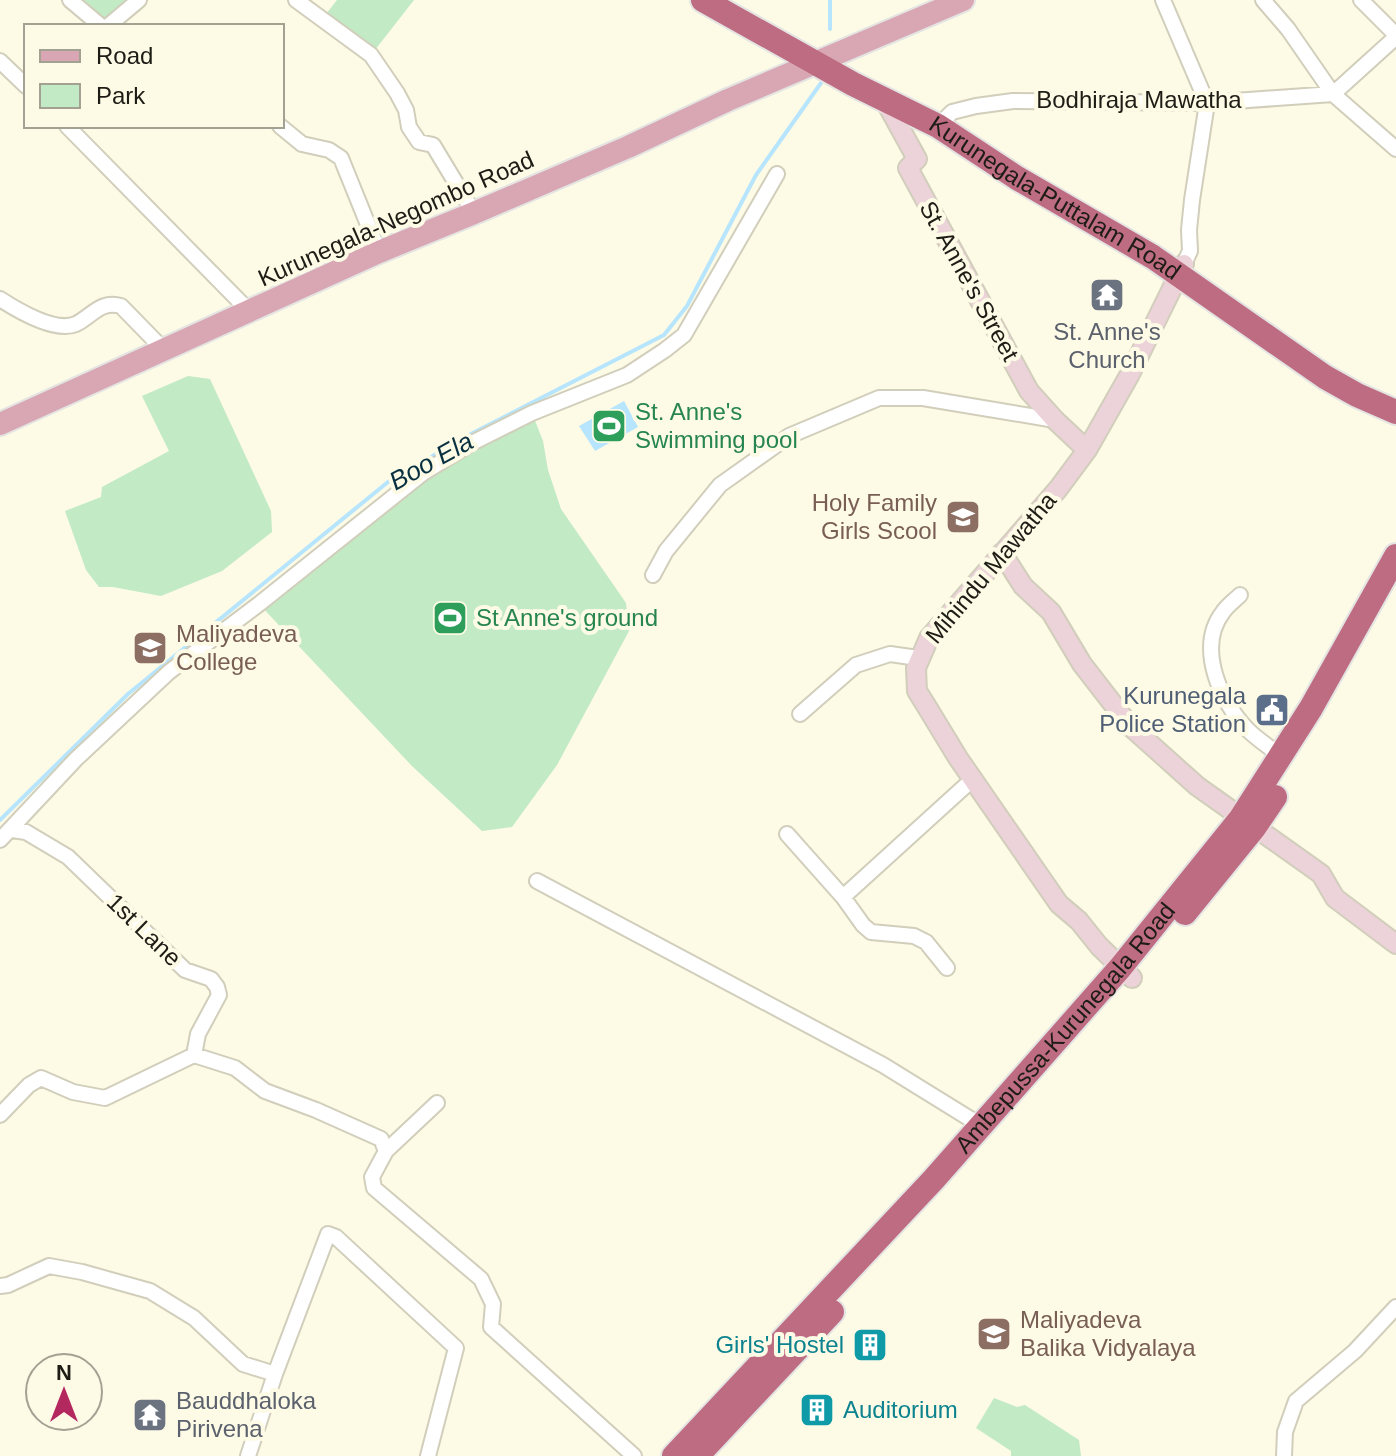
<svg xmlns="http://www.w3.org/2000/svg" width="1396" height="1456" font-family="Helvetica,sans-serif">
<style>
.green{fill:#c1eac5}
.water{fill:#b6e5fd}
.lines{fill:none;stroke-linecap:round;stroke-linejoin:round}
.stream{stroke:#b6e5fd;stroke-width:4}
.street-casing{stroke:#d1cebb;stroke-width:18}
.secondary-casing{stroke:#d1cebb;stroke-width:22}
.primary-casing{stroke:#e4e4e3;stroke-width:26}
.highway-casing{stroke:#e4e4e3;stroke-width:28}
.street{stroke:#fff;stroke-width:14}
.secondary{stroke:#ecd3d9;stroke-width:18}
.primary{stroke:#d8a7b3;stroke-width:22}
.highway{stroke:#be6c81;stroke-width:24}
.labels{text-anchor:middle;stroke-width:8;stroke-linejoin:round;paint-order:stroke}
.street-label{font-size:24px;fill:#1d1c15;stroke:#fdfae6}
.worship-label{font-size:24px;fill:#5b616d;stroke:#fdfae6}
.leisure-label{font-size:24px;fill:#27864d;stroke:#fdfae6;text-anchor:start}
.education-label{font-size:24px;fill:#785e54;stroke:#fdfae6;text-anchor:start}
.service-label{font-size:24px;fill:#4e5e75;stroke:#fdfae6;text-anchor:end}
.culture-label{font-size:24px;fill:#0d838f;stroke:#fdfae6;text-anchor:end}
.water-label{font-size:26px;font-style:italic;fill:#082f3f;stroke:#fdfae6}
</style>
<rect width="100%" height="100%" fill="#fdfae6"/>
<path class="green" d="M 70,0 L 136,0 L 108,26 Z
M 337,0 L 414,0 L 371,55 L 323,18 Z
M 188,376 L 210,379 L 271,511 L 272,532 L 222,571 L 161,596 L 113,587 L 99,587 L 86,570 L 65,511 L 101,497 L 102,487 L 169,451 L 142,396 Z
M 532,413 L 543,441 L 548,470 L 561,509 L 626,603 L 629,631 L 557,765 L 512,827 L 482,831 L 412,766 L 259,604 L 379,506 Z
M 994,1398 L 1017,1407 L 1025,1405 L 1079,1440 L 1081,1456 L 1011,1456 L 1011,1451 L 976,1428 Z"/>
<path class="water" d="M 624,401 L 638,427 L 595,451 L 579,426 Z"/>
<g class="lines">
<path class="stream" d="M 830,0 L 830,29
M 0,820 L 128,694 L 388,482 L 469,435 L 664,335 L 687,306 L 756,175 L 821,83"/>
<g class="street-casing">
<path id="street" d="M 70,0 L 101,26
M 296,0 L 371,55 L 397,93 L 406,110 L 409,127 L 419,142 L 433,145 L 474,213
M 1163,0 L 1207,103 L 1192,200 L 1189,230 L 1190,251 L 1184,264
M 1263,0 L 1288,29 L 1333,94 L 1396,149
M 1361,0 L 1396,35
M 108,26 L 139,0
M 0,61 L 26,86
M 1333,94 L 1396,37
M 67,126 L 250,312
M 280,126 L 302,144 L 329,150 L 341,158 L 379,252
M 938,126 L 952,112 L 976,106 L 1013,101 L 1207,103 L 1333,94
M 0,299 C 17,310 55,333 76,324 C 92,316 101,300 121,306 L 162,348
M 653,575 L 666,551 L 720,485 L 789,436 L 879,398 L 923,398 L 1055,420
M 1240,595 C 1235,600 1227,606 1223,612 C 1196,647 1220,702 1248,730 C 1258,740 1271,748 1282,757
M 800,714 L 856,665 L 890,654 L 918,658
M 12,830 L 26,832 L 68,857 L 185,970 L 211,979 L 217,987 L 219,995 L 198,1034 L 194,1055
M 787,834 L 843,897 L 863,925 L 871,932 L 914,936 L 926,942 L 947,968
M 0,840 L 76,759 L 169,672 L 259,604 L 423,473 L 472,443 L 532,413 L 627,375 L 665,350 L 684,335 L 777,174
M 537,881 L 883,1065 L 980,1125
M 843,897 L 974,778
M 0,1115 L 29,1085 L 41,1078 L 73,1092 L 105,1098 L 194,1055 L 235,1068 L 265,1091 L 316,1110 L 381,1139 L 386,1151 L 372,1177 L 374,1188 L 481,1279 L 493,1304 L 491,1327 L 634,1456
M 386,1151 L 437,1103
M 0,1286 L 8,1285 L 49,1266 L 82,1272 L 150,1291 L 194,1318 L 243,1364 L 275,1374
M 248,1456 L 275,1374 L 328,1234 L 336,1237 L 456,1348 L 428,1456
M 1284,1456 L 1285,1432 L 1296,1401 L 1355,1351 L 1396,1307"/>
</g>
<g class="secondary-casing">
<path id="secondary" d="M 884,99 L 917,159 L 908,168 L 1029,391 L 1055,420 L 1087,450
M 1002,553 L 1023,586 L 1051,612 L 1082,664 L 1130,726 L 1197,786 L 1321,874 L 1335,898 L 1396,944
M 1132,978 L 1099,946 L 1079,921 L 1059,904 L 958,758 L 927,707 L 917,691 L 916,668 L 929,638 L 1058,489 L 1087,450 L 1130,374 L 1184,264"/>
</g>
<g class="primary-casing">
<path id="primary" d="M 0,424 L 379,252 L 474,213 L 628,147 L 728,100 L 963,0"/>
</g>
<g class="highway-casing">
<g id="highway">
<path id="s1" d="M 703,0 L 853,84 L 938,126 L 1017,178 L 1153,257 L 1325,377 L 1357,395 L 1396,412"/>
<path d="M 1185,913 L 1254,828 L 1275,797"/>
<path id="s2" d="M 674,1456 L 934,1179 L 1120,968 L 1241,818 L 1311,708 L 1396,556"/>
<path d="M 697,1456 L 832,1312"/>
</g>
</g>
<use href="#street" class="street"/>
<use href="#secondary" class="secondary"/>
<use href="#primary" class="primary"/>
<use href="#highway" class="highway"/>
</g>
<defs>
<g id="temple-square" transform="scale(1.8)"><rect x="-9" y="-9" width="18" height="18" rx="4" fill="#6b7280" stroke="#fdfae6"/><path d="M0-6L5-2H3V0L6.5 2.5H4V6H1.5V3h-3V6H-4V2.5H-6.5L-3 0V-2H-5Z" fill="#fff"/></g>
<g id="stadium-square" transform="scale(1.8)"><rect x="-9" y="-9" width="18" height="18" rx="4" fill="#2e9e5b" stroke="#fdfae6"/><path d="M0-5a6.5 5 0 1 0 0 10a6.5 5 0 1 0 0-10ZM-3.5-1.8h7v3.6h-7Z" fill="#fff"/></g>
<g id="school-square" transform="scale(1.8)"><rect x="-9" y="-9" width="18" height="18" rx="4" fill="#8d6e63" stroke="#fdfae6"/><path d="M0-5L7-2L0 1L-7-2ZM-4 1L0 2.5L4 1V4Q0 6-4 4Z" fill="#fff"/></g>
<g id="civic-square" transform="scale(1.8)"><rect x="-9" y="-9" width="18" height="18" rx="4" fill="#5c6f8a" stroke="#fdfae6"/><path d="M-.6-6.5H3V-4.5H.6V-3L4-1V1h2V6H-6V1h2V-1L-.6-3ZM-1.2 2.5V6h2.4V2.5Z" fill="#fff"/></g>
<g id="building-square" transform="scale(1.8)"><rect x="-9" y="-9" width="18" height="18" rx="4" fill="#0f9aa8" stroke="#fdfae6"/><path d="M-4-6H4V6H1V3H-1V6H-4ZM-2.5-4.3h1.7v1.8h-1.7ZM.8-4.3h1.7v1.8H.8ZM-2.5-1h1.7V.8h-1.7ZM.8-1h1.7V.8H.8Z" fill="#fff"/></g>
</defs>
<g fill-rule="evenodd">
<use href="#temple-square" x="1107" y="295"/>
<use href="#stadium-square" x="609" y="426"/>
<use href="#school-square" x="963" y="517"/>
<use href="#stadium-square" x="450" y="618"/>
<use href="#school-square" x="150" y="648"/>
<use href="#civic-square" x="1272" y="710"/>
<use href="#school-square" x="994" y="1334"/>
<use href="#building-square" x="870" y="1345"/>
<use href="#building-square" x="817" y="1410"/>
<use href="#temple-square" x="150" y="1415"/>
</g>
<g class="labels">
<g class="street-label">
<text x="1139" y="108">Bodhiraja Mawatha</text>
<text dy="8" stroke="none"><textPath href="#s1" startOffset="404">Kurunegala-Puttalam Road</textPath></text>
<text transform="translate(396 219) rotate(-24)" y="8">Kurunegala-Negombo Road</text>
<text transform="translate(969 281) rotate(61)" y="8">St. Anne's Street</text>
<text transform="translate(991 568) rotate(-50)" y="8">Mihindu Mawatha</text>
<text transform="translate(144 930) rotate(44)" y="8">1st Lane</text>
<text dy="8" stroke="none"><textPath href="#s2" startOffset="580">Ambepussa-Kurunegala Road</textPath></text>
</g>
<g class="worship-label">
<text x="1107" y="340">St. Anne's<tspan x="1107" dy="28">Church</tspan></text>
<text x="176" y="1409" text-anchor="start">Bauddhaloka<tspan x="176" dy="28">Pirivena</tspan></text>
</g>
<g class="leisure-label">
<text x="635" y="420">St. Anne's<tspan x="635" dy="28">Swimming pool</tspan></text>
<text x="476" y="626">St Anne's ground</text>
</g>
<g class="education-label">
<text x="937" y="511" text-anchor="end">Holy Family<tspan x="937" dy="28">Girls Scool</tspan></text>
<text x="176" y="642">Maliyadeva<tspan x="176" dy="28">College</tspan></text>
<text x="1020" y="1328">Maliyadeva<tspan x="1020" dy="28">Balika Vidyalaya</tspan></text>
</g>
<g class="service-label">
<text x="1246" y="704">Kurunegala<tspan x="1246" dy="28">Police Station</tspan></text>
</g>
<g class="culture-label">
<text x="844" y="1353">Girls' Hostel</text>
<text x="843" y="1418" text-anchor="start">Auditorium</text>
</g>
<g class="water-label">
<text transform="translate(431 461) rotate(-29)" y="9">Boo Ela</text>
</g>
</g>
<rect x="24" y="24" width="260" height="104" fill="#fdfae6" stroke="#a3a192" stroke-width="2"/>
<rect x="40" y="50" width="40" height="12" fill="#d8a7b3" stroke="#a3a192" stroke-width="2"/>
<text x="96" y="64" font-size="24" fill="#1d1c15">Road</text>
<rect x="40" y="84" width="40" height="24" fill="#c1eac5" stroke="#a3a192" stroke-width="2"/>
<text x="96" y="104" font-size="24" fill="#1d1c15">Park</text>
<g transform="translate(64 1392)"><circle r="38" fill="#fdfae6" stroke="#a3a192" stroke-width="2"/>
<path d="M0-6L14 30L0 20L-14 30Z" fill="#b42860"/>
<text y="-12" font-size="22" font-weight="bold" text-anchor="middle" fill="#1d1c15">N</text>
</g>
</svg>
